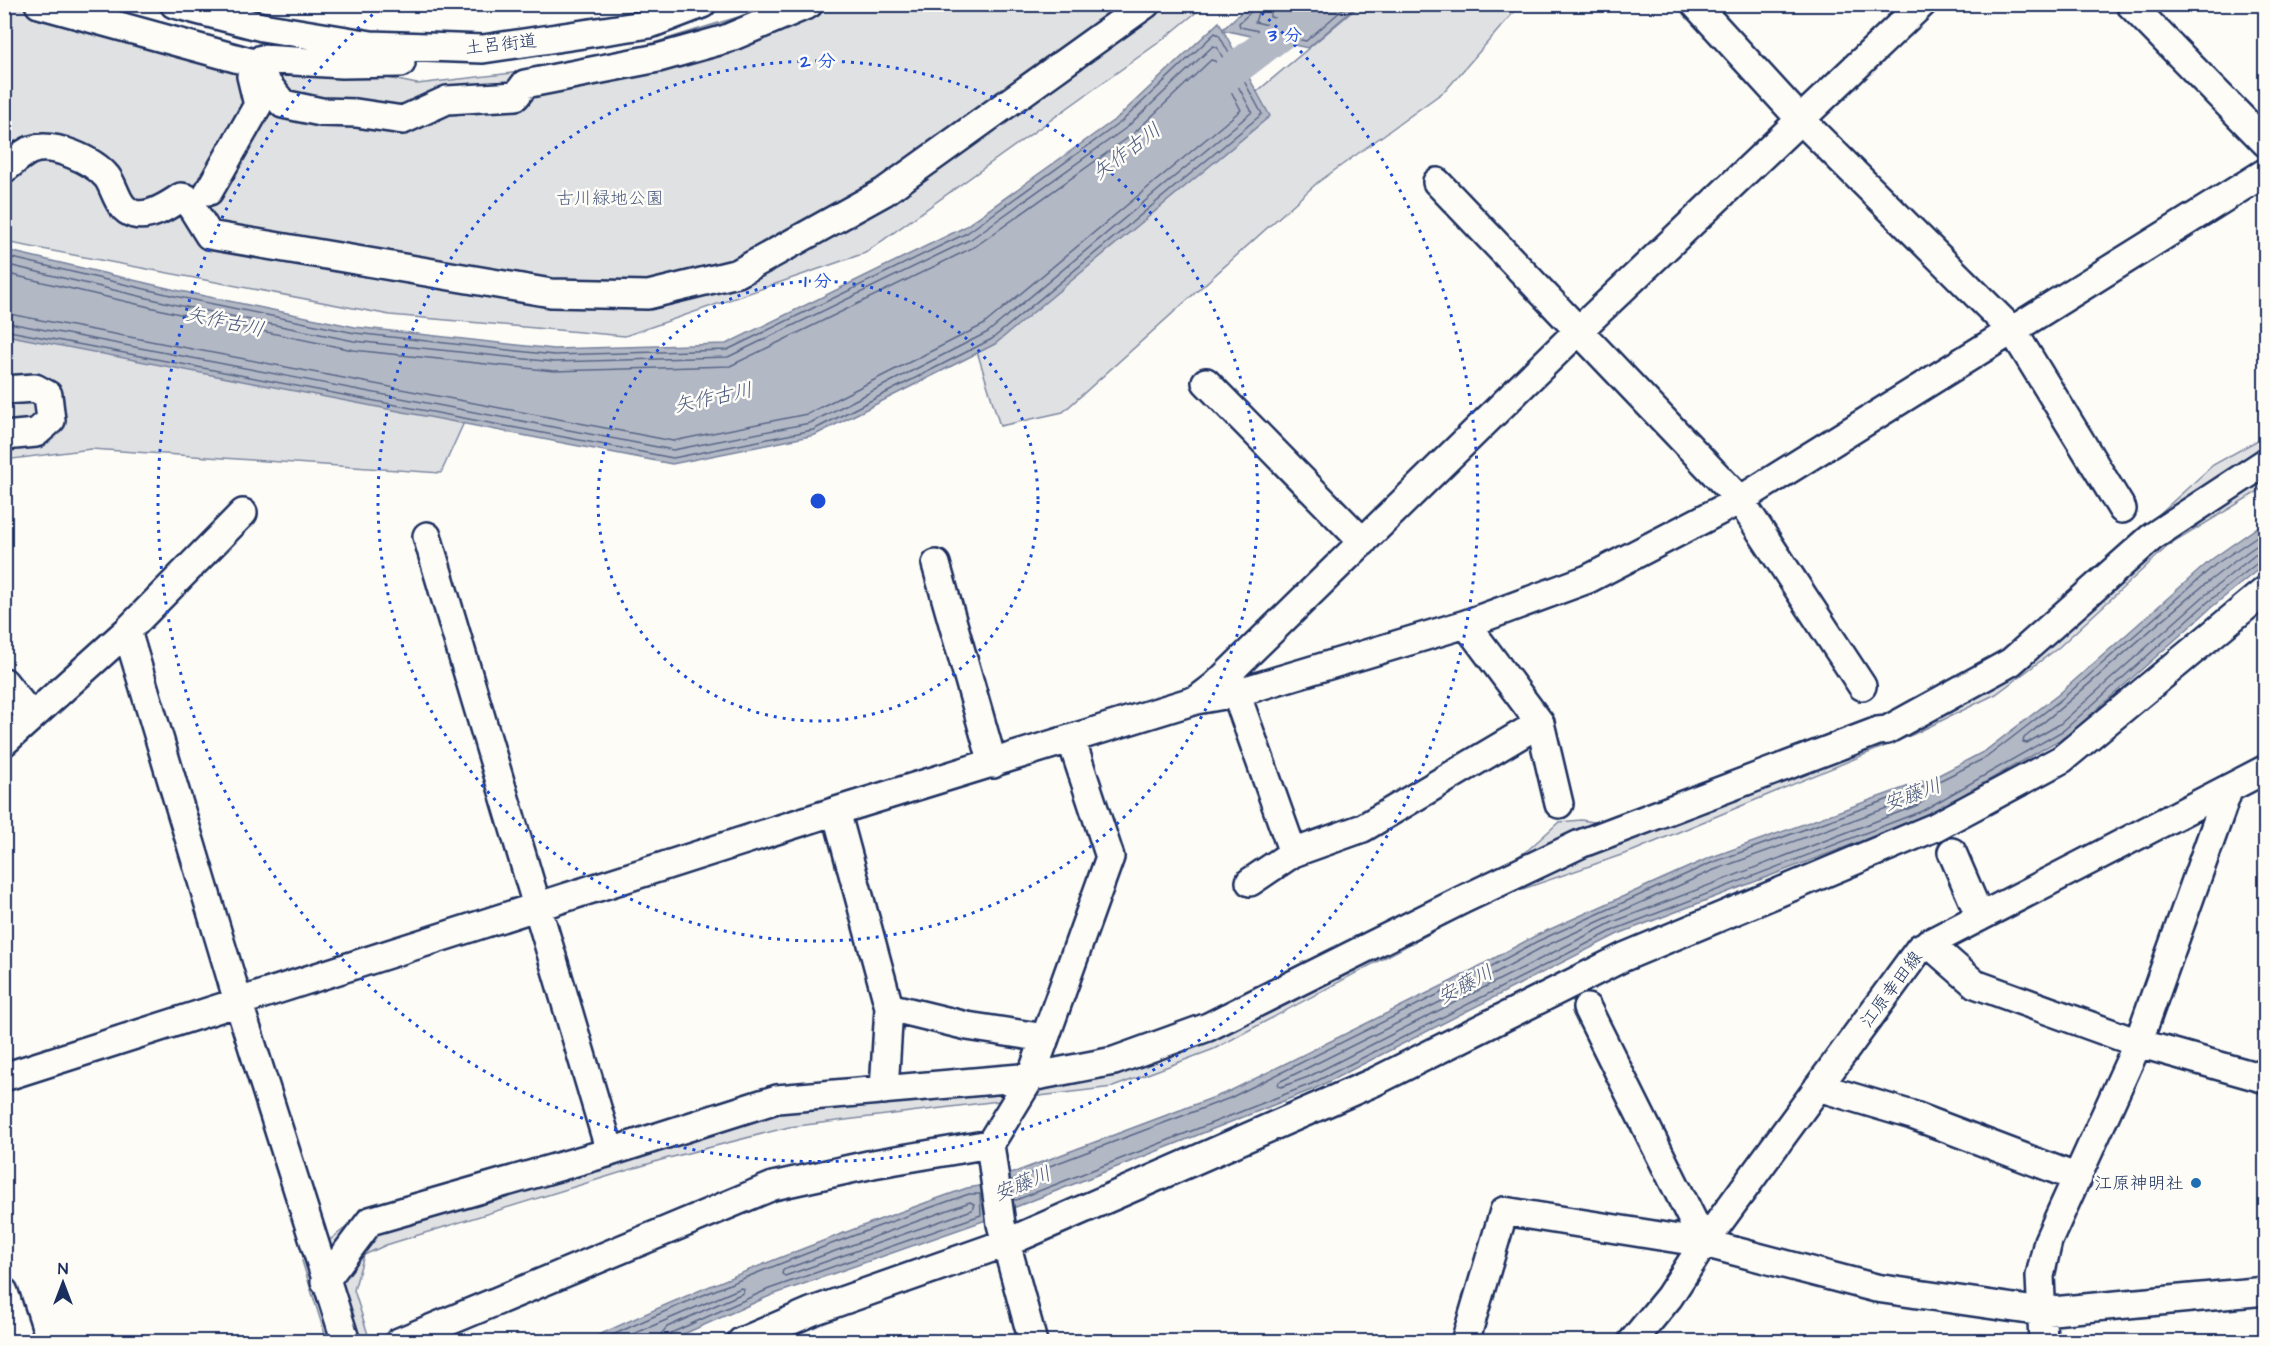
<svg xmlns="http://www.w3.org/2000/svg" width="2270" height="1346" font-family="'Architects Daughter','Klee One',sans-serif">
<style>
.green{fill:#e0e1e3;stroke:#7e88a0;stroke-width:1.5}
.water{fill:#b3b8c5;stroke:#76819c;stroke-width:1.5}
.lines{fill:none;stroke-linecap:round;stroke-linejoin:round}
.shore{stroke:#586687;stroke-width:1.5}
.river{stroke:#b3b8c5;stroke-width:33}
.minor-casing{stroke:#1b2f5e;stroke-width:32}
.minor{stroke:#fdfcf7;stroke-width:27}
.ring{fill:none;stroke:#1d4ed8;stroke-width:3;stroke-dasharray:3 6}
.poi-dot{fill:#1f6fb2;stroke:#fdfcf7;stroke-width:2}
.labels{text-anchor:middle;stroke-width:5;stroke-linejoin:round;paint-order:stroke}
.street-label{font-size:18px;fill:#1b2f5e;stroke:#fdfcf7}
.park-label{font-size:18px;fill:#4c5c7f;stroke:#fdfcf7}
.poi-label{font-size:18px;fill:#1b2f5e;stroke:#fdfcf7;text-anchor:end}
.water-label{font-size:20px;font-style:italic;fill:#49587d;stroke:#fdfcf7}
.centre{fill:#1d4ed8;stroke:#fdfcf7;stroke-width:3}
.ring-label{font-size:18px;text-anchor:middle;font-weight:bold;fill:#1d4ed8;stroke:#fdfcf7;stroke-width:5;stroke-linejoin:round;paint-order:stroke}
</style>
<rect width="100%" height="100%" fill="#fdfcf7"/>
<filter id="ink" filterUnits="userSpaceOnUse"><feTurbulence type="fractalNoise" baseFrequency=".0167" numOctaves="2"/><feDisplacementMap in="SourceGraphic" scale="12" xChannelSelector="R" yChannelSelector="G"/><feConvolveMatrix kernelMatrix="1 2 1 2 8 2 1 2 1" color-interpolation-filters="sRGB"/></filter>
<g filter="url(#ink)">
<path class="green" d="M 4,5 L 80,5 L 244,49 L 417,84 L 582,65 L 777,5 L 1205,5 L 1165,38 L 865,253 L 625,336 L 390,315 L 5,242 Z
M 1360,5 L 1520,5 L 1446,90 L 1317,183 L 1063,412 L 1000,426 L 971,332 Z
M 4,309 L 465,420 L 441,473 L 91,449 L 5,460 Z
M 2265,436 L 2265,487 L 2168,546 L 2058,648 L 1996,694 L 1914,734 L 1633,851 L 1494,899 L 1214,1049 L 1113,1087 L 789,1127 L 661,1160 L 386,1245 L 364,1255 L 354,1290 L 370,1341 L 327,1341 L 302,1261 L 365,1213 L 636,1134 L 1095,1057 L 1222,1012 L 1481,881 L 1529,849 L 1559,822 L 1581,820 L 1607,824 L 1891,714 L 2009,652 L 2132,536 L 2135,536 L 2213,465 Z"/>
<path class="water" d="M 1249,5 L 1358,5 L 1308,48 L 1223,30 L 1270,116 L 995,344 L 815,435 L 672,464 L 5,335 L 5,250 L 180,291 L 355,327 L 554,349 L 726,344 L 963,228 L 1117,118 L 1219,22 L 1223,29 Z
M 2265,522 L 2265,564 L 2213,606 L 2068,735 L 1924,817 L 1618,934 L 1314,1089 L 1008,1210 L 1002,1177 L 1228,1092 L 1452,981 L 1535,936 L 1709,858 L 1937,776 L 1985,751 L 2059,694 L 2212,559 Z
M 985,1185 L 989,1219 L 772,1295 L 668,1341 L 584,1342 C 708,1283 837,1234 967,1188 Z"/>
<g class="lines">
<path class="shore" d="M 1253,4 L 1252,11 L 1239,23 L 1240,27 L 1306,41 L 1349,4
M 1261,4 L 1255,22 L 1304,33 L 1337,4
M 1270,4 L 1270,17 L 1301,24 L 1324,4
M 4,256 L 179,297 L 355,333 L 554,355 L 727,350 L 967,233 L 1121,122 L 1215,33 L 1219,35 L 1262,114 L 992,339 L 813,430 L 673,458 L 4,330
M 4,264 L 177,305 L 354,341 L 554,362 L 728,357 L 971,239 L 1126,128 L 1213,46 L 1217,47 L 1252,112 L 988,332 L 810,423 L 673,450 L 4,322
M 4,273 L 175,313 L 353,350 L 554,371 L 730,366 L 976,246 L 1132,135 L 1211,60 L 1215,61 L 1241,110 L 983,325 L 807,414 L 673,441 L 4,313
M 2266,539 C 2179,598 2106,674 2024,738 L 2023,742 L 2027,743 L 2060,724 L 2204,596 L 2255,555 L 2266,552
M 1923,795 L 1927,799 L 1918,805 L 1613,922 L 1308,1077 L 1281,1087 L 1278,1086 L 1279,1082 L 1458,993 L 1541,948 L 1613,915 L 1714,870 Z
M 1010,1181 L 1230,1098 L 1455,986 L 1538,941 L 1711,863 L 1939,781 L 1987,757 L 2063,698 L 2216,564 L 2266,530
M 1013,1199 L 1016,1200 L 1311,1084 L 1616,929 L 1922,811 L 2064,730 L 2209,601 L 2260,561 L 2266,560
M 970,1202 L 974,1204 L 972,1210 L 785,1276 L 782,1274 L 783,1270 Z
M 598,1342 C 718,1285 843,1238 969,1194 L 980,1194 L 981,1215 L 769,1289 L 671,1333 L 667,1342
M 615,1342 L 741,1288 L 744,1289 L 743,1293 L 667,1327 L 661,1334 L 660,1342"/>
<path class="river" d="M 1207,90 L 1320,4"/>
<g class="minor-casing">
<path id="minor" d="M 39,4 L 257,64 L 264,80 L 283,104 L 321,112 L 356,113 L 403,120 L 447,100 L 516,96 L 525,84 L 658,58 L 726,39 L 809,4
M 174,4 L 262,27 L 371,45 L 483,49 L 650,24 L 702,4
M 1695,4 L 1801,120 L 2013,331 L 2122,509
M 2130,4 L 2266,143
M 4,169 C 12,164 22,153 31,150 C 53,142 93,160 107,177 C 116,189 117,209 134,214 C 150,218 168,206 181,197 L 186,198 L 209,235 L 551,293 L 648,295 L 738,273 L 884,192 L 1146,4
M 1437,182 L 1740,500 L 1862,686
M 209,191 L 258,105 L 251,76 L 262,59 L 342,64 L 401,63
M 1206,382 L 1363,542
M 4,390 L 35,388 L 48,395 L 51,420 L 36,433 L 4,436
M 427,536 L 606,1138
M 936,564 L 993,764
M 1466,624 L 1540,723 L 1559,804
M 127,631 L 238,1001 L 346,1342
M 4,682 L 31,716
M 1236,693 L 1293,853
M 1198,699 L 1215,686 L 1577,332 L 1922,4
M 4,742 L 127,631 L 243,513
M 836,811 L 889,1007
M 1952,852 L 1980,917
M 1250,882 L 1293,853 L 1363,828 L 1540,723
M 1928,943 L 1975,984 L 2138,1043 L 2266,1079
M 1587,1008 L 1704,1243
M 4,1077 L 836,811 L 1196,700 L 1236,693 L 1466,624 L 1588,579 L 1740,500 L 2266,172
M 1818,1087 L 1912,1115 L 2078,1178
M 884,1090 L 889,1007 L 967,1026 L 1045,1038
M 325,1281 L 370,1221 L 610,1152 L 777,1099 L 1031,1077 L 1114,1061 L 1208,1027 L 1462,900 L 1580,844 L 1878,731 L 1887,730 L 2011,662 L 2152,537 L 2266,462
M 4,1292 L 20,1342
M 399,1342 L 773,1186 L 873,1164 L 990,1144
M 741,1342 L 813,1311 L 1006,1243 L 1374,1082 L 1624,957 L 1935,827 L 2062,759 L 2266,590
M 1033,1342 L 1001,1224 L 990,1144 L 1031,1077 L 1110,857 L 1071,739
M 1465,1342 L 1504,1211 L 1704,1243 L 1876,1288 L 2042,1312 L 2266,1291
M 1632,1342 L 1669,1297 L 1704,1243 L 1920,948 L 2266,769
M 2043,1342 L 2040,1276 L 2048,1241 L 2138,1043 L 2229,788"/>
</g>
<use href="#minor" class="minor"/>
</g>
</g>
<g class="ring">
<circle cx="818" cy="501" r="220"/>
<circle cx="818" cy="501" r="440"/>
<path d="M1255 7A660 660 0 1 1 381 7"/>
</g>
<circle class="poi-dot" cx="2196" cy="1183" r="6"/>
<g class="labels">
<g class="street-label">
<text transform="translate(501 44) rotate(-6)" y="6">土呂街道</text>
<text transform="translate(1891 989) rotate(-53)" y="6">江原幸田線</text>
</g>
<g class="park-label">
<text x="610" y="204">古川緑地公園</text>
</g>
<g class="poi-label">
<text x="2184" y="1189">江原神明社</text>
</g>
<g class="water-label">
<text transform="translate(1126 151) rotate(-37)" y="7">矢作古川</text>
<text transform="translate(225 321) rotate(12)" y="7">矢作古川</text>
<text transform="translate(713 397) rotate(-12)" y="7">矢作古川</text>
<text transform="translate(1912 794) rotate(-20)" y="7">安藤川</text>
<text transform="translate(1465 984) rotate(-28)" y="7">安藤川</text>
<text transform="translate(1022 1183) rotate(-22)" y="7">安藤川</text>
</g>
</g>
<circle cx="818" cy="501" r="9" class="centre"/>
<g class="ring-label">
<text x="1285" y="41">3 分</text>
<text x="818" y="67">2 分</text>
<text x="818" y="287">1 分</text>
</g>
<rect width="2270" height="1346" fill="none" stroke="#fdfcf7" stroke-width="24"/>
<rect x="12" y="12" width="2246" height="1322" fill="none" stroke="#1b2f5e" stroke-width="2" filter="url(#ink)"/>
<g transform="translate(63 1283)" stroke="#fdfcf7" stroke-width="4.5" paint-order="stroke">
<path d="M0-4.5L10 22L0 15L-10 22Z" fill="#1b2f5e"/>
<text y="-9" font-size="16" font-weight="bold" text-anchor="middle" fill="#1b2f5e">N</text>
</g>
</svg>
